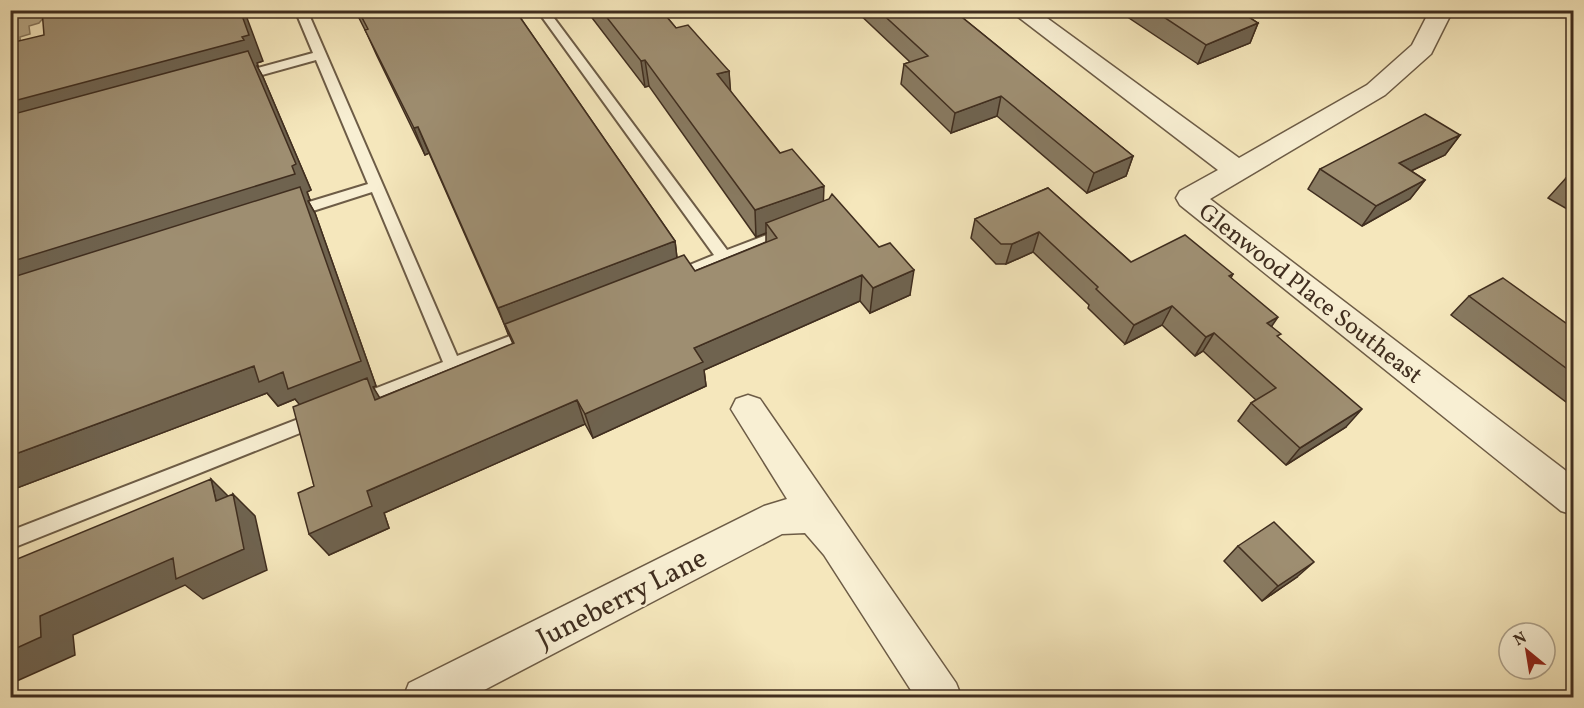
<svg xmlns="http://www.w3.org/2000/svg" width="1584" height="708" font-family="Vollkorn,serif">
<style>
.water{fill:#b7a887;stroke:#87775d;stroke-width:1.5}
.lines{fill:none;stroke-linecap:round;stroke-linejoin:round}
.service-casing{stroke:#6d5c46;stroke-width:4}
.minor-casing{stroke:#6d5c46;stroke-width:3}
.service{fill:#f8efd3;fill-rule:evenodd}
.minor{fill:#f8efd3;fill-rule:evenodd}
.wall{fill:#887a61;stroke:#402e1f;stroke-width:1.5}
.shaded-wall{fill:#6f634f;stroke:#402e1f;stroke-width:1.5}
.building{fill:#9e8e71;stroke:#402e1f;stroke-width:1.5}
.labels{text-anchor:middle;stroke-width:4.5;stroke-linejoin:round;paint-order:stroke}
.street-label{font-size:24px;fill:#402e1f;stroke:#f8efd3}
.near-street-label{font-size:28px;fill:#402e1f;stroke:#f8efd3}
</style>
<rect width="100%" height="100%" fill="#f5e7bc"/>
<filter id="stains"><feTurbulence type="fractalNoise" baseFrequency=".00333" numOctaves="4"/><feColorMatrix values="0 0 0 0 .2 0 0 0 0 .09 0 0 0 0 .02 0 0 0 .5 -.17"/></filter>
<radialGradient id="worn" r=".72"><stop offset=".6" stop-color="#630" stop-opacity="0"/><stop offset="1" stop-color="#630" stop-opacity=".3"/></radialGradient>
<path class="water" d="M 38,10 L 50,10 L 39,23 L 29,26 L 30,34 L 20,37 L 21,54 L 11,57 L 11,11 Z"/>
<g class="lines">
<g class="service-casing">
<path id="service" d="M 295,10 L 307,10 L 457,356 L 531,328 L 537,330 L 539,334 L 537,338 L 363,408 L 357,410 L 351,408 L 348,403 L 351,398 L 443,362 L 372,192 L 291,218 L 284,213 L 286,209 L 368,184 L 316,60 L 240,81 L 234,77 L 236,74 L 313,53 Z
M 537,10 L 548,10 L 727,250 L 785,228 L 792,233 L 790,237 L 680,281 L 670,281 L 667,277 L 670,273 L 714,255 Z
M 319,411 L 325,413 L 328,418 L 325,423 L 10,549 L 10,531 Z"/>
</g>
<g class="minor-casing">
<path id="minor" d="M 1009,10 L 1036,10 L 1239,158 L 1367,85 L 1412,45 L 1430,10 L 1453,10 L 1431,54 L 1385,95 L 1210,199 L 1574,477 L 1574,515 L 1561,511 L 1180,205 L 1176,198 L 1180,191 L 1218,170 Z
M 748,395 L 760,399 L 956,683 L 962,698 L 916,698 L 824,555 L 805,533 L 782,534 L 469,698 L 403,698 L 409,683 L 764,506 L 787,499 L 731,409 L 736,399 Z"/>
</g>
<use href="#service" class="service"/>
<use href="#minor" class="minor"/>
</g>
<path class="wall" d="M 355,10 L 515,10 L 675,241 L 677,258 L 695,271 L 766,242 L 766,233 L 756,237 L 649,86 L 645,87 L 586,10 L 661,10 L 676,28 L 729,71 L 730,91 L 780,153 L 910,295 L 870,313 L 860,301 L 704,370 L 706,386 L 593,438 L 585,424 L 384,513 L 389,528 L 329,555 L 314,486 L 300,404 L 295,399 L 278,406 L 267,393 L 17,488 L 10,483 L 10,43 L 263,61 L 257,63 L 258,66 L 257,66 L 263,77 L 311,190 L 307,192 L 310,200 L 308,201 L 315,213 L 376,386 L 373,387 L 379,398 L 513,344 L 429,153 L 425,155 L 377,56 L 367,34 Z
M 855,10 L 953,10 L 1133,156 L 1126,176 L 1087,193 L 997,116 L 951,133 L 901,84 L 904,64 L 910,62 Z
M 1117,10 L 1238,10 L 1258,23 L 1250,43 L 1198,64 Z
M 1460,135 L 1445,155 L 1411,171 L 1425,180 L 1410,199 L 1362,226 L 1308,189 L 1320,169 Z
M 1574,173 L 1574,213 L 1548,198 L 1566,178 Z
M 1048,188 L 1131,262 L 1233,274 L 1231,278 L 1272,327 L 1278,338 L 1346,427 L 1286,465 L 1238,421 L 1251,403 L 1256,400 L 1203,351 L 1195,356 L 1162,325 L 1125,344 L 1088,308 L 1089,305 L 1033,252 L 1006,264 L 996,264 L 971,238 L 975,219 Z
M 1469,296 L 1574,329 L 1574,408 L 1451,315 Z
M 1238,546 L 1297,577 L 1262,601 L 1224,561 Z"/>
<path class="shaded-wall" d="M 240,10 L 244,10 L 263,61 L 257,63 L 258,66 L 257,66 L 263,77 L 311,190 L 307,192 L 310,200 L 308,201 L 315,213 L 376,386 L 373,387 L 383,403 L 306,413 L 295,399 L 278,406 L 267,393 L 17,488 L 10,483 L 10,456 L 254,366 L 283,372 L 361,361 L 10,295 L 10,102 Z
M 1258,23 L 1250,43 L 1198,64 L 1206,45 Z
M 645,60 L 649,86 L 645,87 L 641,61 Z
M 729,71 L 731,97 L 717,74 Z
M 1001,96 L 997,116 L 951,133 L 955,113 Z
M 418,127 L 429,153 L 425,155 L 414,128 Z
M 1460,135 L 1445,155 L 1385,183 L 1399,163 Z
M 1133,156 L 1126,176 L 1087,193 L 1094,173 Z
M 1425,180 L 1410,199 L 1362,226 L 1376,206 Z
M 824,186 L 823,212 L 766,223 L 766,233 L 756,237 L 755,210 Z
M 1039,232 L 1033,252 L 1006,264 L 1012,244 Z
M 675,241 L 678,267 L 508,334 L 498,308 Z
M 914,270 L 910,295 L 870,313 L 873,288 Z
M 862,275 L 860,301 L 704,370 L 706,386 L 593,438 L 585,414 L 694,348 Z
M 1172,306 L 1162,325 L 1125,344 L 1134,325 Z
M 1278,317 L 1265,336 L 1267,323 Z
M 1214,333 L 1203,351 L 1195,356 L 1206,337 Z
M 577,400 L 585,424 L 384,513 L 389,528 L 329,555 L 309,534 L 367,491 Z
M 1362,409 L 1346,427 L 1286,465 L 1300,448 Z
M 211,479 L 234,502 L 233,494 L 255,516 L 267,570 L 203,599 L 185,585 L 73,635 L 75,655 L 10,684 L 10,651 L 40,616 L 216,501 Z
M 1314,562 L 1297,577 L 1262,601 L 1278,586 Z"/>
<path class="building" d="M 42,10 L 240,10 L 249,35 L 242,37 L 244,40 L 10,102 L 10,43 L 44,35 Z
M 358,10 L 515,10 L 675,241 L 498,308 L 418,127 L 414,128 L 365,30 L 368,29 Z
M 601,10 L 661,10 L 676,28 L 688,25 L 729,71 L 717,74 L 780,153 L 792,149 L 824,186 L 755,210 L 645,60 L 641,61 Z
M 878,10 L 953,10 L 1133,156 L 1094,173 L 1001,96 L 955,113 L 904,64 L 928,56 Z
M 1153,10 L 1238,10 L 1258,23 L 1206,45 Z
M 248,51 L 296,164 L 292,166 L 295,174 L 10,262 L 10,115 Z
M 1425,114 L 1460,135 L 1399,163 L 1425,180 L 1376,206 L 1320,169 Z
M 1574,173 L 1574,183 L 1566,178 Z
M 300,187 L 361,361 L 288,389 L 283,372 L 259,382 L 254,366 L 10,456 L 10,278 Z
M 1048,188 L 1131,262 L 1185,235 L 1233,274 L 1229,276 L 1278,317 L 1267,323 L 1281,334 L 1277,336 L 1362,409 L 1300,448 L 1251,403 L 1276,388 L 1214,333 L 1206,337 L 1172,306 L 1134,325 L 1096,289 L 1098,287 L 1039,232 L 1012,244 L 1001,244 L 975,219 Z
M 832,194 L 879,247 L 890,243 L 914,270 L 873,288 L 862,275 L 694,348 L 703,362 L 585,414 L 577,400 L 367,491 L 372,506 L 309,534 L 298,493 L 314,486 L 293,407 L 367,378 L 375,400 L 514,343 L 505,324 L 684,255 L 695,271 L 777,238 L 766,223 L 829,199 Z
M 1503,278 L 1574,329 L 1574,374 L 1469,296 Z
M 211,479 L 216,501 L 233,494 L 244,549 L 176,579 L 173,558 L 40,616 L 41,637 L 10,651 L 10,562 Z
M 1274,522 L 1314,562 L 1278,586 L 1238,546 Z"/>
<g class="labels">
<g class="street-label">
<text transform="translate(1311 293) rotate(38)" y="8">Glenwood Place Southeast</text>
</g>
<g class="near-street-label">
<text transform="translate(621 597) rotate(-27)" y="10">Juneberry Lane</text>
</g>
</g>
<rect width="1584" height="708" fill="none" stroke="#f5e7bc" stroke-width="36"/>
<rect x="12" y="12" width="1560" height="684" fill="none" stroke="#402e1f" stroke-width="3"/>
<rect x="18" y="18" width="1548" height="672" fill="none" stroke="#402e1f" stroke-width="1.5"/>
<g transform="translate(1527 651) rotate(330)"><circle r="28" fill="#f8efd3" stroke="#aea28b" stroke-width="1.5"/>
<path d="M0-4.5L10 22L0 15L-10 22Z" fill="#8f2418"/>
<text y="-9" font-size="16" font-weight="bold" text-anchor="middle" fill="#402e1f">N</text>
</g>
<rect width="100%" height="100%" filter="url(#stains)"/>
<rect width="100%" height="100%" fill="url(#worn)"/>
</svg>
